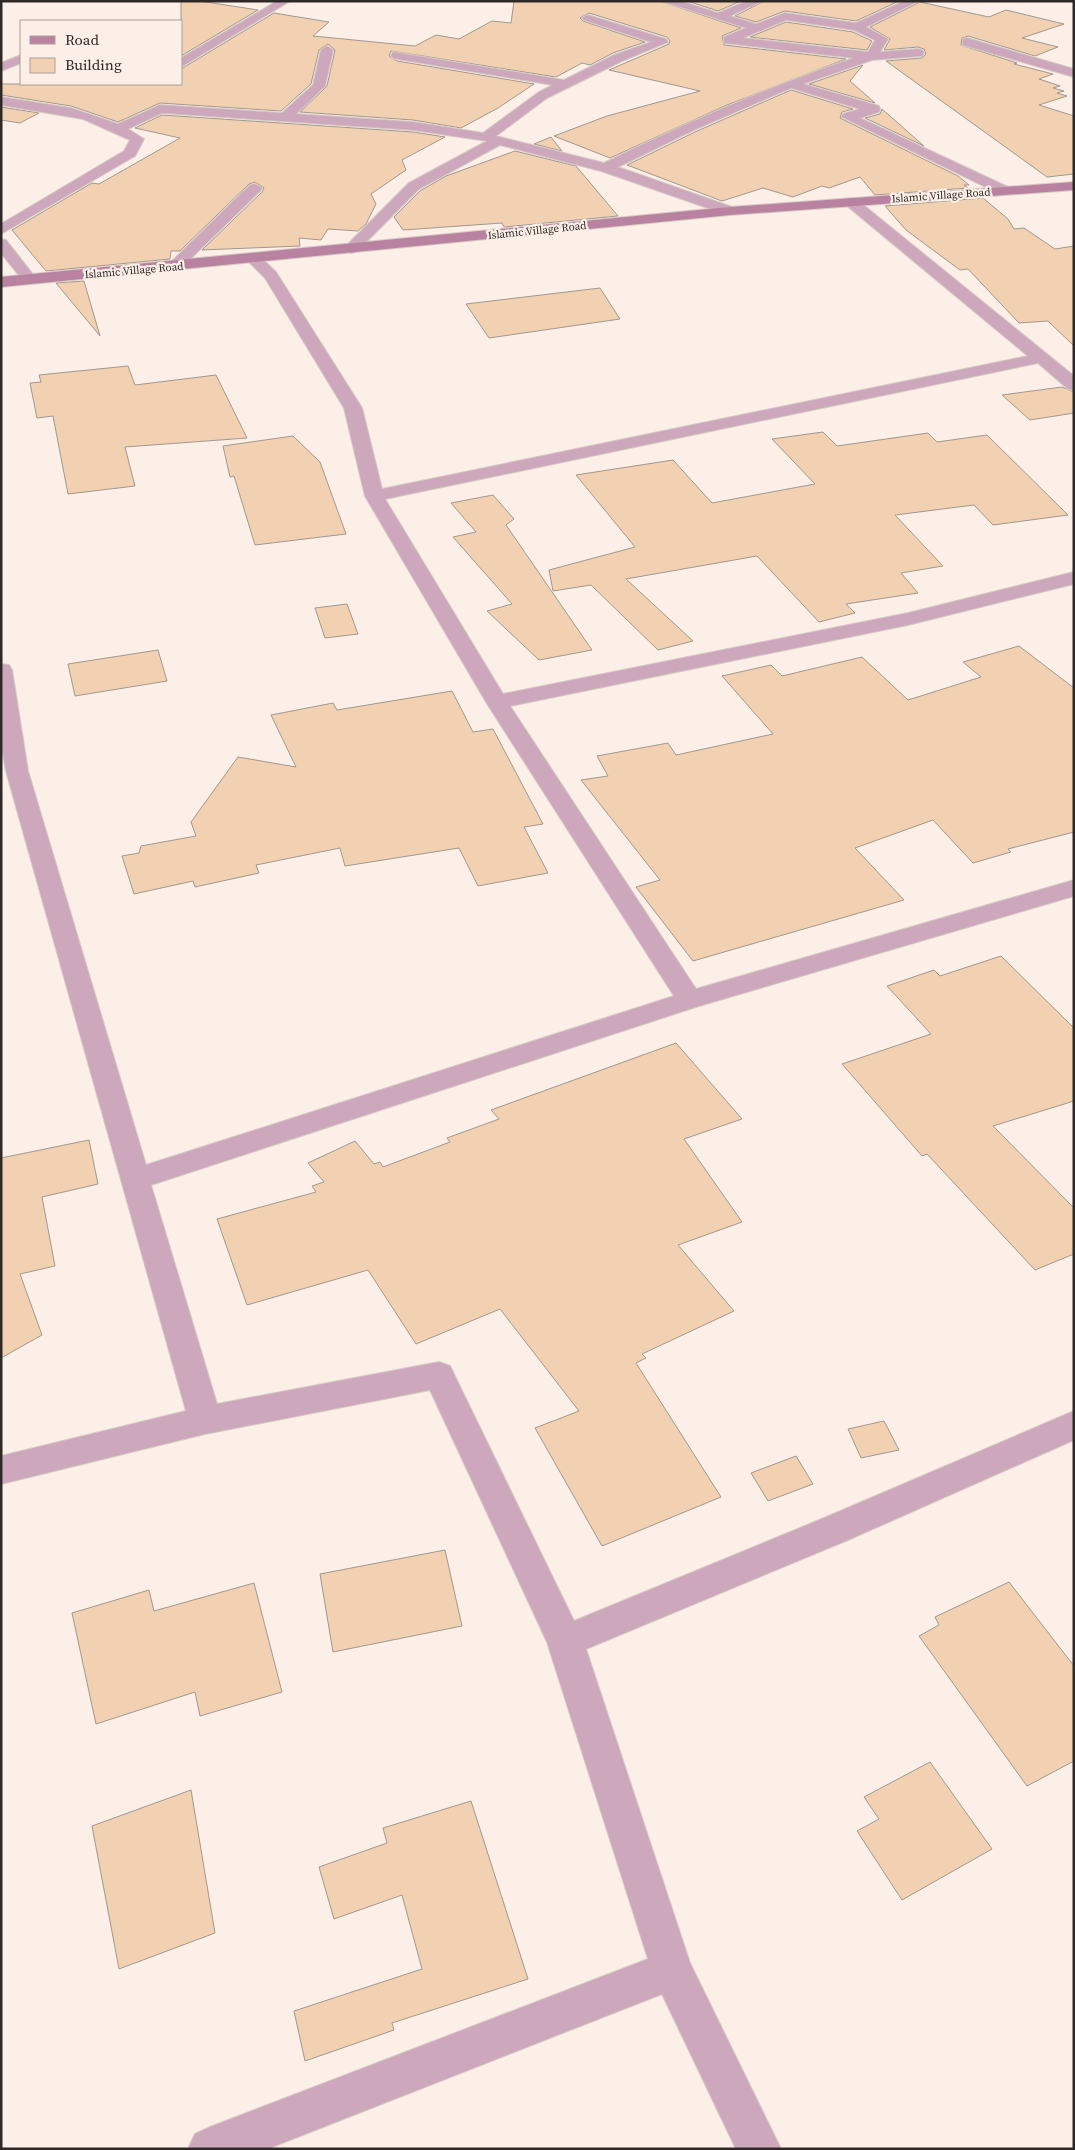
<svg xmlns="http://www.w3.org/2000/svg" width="1075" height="2150" font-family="'Source Serif 4',serif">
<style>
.building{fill:#f1d1b1;stroke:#a1988f}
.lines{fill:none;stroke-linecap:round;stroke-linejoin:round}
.street-casing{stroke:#d7cbc5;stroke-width:2}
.secondary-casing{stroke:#d7cbc5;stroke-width:2}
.street{fill:#cda7bb;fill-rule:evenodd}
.secondary{fill:#b982a0;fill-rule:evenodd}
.labels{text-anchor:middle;stroke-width:4.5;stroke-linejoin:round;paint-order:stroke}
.far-street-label{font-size:11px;fill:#2e2927;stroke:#fcefe8}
</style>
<rect width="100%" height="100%" fill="#fcefe8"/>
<path class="building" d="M 181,1 L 200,1 L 258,10 L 181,56 Z
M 514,1 L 660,1 L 741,28 L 722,36 L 724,45 L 846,59 L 727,105 L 610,158 L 554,136 L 607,116 L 700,91 L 609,70 L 669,44 L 670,41 L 667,37 L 589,13 L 580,18 L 583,21 L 645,42 L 613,53 L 590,65 L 582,63 L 556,77 L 391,51 L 389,56 L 397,61 L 534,84 L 498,108 L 461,128 L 413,120 L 300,112 L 327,86 L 335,50 L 328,44 L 319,50 L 311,84 L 281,111 L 160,103 L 118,122 L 71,106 L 1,95 L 1,84 L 181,84 L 181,69 L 274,13 L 329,22 L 313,36 L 415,46 L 436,35 L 459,39 L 492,21 L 511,23 Z
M 687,1 L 741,1 L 718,11 Z
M 764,1 L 899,1 L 856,21 L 785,11 L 756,22 L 735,16 Z
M 920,2 L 989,17 L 1006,10 L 1064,24 L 1022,38 L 1058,47 L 1035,56 L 968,36 L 962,38 L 961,45 L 1017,63 L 1014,64 L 1053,74 L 1039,79 L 1060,86 L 1053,88 L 1064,91 L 1057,93 L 1067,96 L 1039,105 L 1074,116 L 1074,174 L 1047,177 L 886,61 L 922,58 L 926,54 L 924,49 L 918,47 L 884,50 L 890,39 L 870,27 Z
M 786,22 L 853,32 L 872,41 L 867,50 L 750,37 Z
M 863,65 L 850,81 L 875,103 L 809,84 Z
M 791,90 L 853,109 L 842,112 L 840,118 L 958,176 L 969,185 L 964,185 L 968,188 L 875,195 L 860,177 L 829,188 L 822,186 L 793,197 L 763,188 L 722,201 L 627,165 L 697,131 Z
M 1,107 L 39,113 L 20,123 L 1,120 Z
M 882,109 L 924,146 L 865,118 L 880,114 Z
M 162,115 L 413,132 L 445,137 L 402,160 L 406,170 L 371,194 L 376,204 L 366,224 L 358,231 L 328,229 L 321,240 L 299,238 L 300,246 L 202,250 L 262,192 L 264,188 L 255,182 L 249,184 L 180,251 L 171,251 L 170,259 L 46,271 L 12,230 L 92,183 L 99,184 L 180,138 L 135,128 Z
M 551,137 L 562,151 L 534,144 Z
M 515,151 L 576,166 L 618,216 L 504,227 L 502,223 L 403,230 L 394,217 L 420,191 L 446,176 Z
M 983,198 L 1008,219 L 1014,229 L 1024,228 L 1055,249 L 1074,246 L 1074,346 L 1048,321 L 1019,323 L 968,269 L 960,270 L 906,230 L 885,206 Z
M 84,281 L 100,336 L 56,283 Z
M 600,288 L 620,319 L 489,338 L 466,304 Z
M 128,366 L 135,385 L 216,375 L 247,438 L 125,447 L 135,486 L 68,494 L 53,416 L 37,418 L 30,383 L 41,382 L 39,375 Z
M 1062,387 L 1074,392 L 1074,413 L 1030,420 L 1002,395 Z
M 823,432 L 837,446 L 928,433 L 937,442 L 987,435 L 1068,515 L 993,525 L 974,505 L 895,515 L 943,566 L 901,573 L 918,593 L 846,604 L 855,613 L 819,622 L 757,556 L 626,579 L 693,641 L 658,650 L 591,585 L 553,591 L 549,570 L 635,547 L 576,475 L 673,460 L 712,503 L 815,484 L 772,439 Z
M 293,436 L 320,462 L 346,534 L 255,545 L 234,476 L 230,477 L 223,446 Z
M 493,495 L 514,519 L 506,525 L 592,650 L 539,660 L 487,611 L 512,604 L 453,537 L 476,532 L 451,503 Z
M 347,604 L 358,634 L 325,638 L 315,608 Z
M 1019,646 L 1074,688 L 1074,832 L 1008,849 L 1011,852 L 973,863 L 933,820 L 855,848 L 904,900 L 693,961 L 636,887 L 660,880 L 581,780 L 608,776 L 597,756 L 668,743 L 676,755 L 773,734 L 722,676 L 771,665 L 782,676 L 862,657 L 908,700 L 981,677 L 963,662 Z
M 158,650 L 167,681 L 75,696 L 68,664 Z
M 452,691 L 473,732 L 493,729 L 543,824 L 524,827 L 548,873 L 478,886 L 459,848 L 345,866 L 340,848 L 256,865 L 259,873 L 195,887 L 193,881 L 134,894 L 122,856 L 139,853 L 141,846 L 196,836 L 191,822 L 238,757 L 296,767 L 271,715 L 333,703 L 337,710 Z
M 1001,956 L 1074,1028 L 1074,1101 L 993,1126 L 1074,1208 L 1074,1254 L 1035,1270 L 927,1154 L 922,1156 L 842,1064 L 931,1034 L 887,986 L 934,970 L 940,976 Z
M 676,1043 L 742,1119 L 684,1139 L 742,1222 L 678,1245 L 734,1311 L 642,1354 L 646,1358 L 636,1363 L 721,1497 L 602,1546 L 535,1428 L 579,1411 L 500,1309 L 416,1344 L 368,1270 L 247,1305 L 217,1219 L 316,1192 L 312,1186 L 324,1182 L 308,1163 L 355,1141 L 374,1164 L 380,1162 L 383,1167 L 450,1142 L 447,1138 L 499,1119 L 491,1110 Z
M 89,1140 L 98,1184 L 42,1197 L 55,1266 L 20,1274 L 42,1335 L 1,1358 L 1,1158 Z
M 884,1421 L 899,1450 L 861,1458 L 848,1429 Z
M 796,1456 L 813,1484 L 768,1501 L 751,1473 Z
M 445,1550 L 462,1626 L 333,1652 L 320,1574 Z
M 1009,1582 L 1074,1666 L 1074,1761 L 1027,1786 L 919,1636 L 939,1625 L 935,1617 Z
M 254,1583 L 282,1692 L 200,1716 L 195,1692 L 96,1724 L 72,1613 L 149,1590 L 154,1611 Z
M 930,1762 L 992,1849 L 902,1900 L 857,1831 L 879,1819 L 864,1797 Z
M 191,1790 L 215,1933 L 119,1969 L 92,1826 Z
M 471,1801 L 528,1979 L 392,2023 L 394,2030 L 305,2061 L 294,2011 L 422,1969 L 402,1895 L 334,1919 L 319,1867 L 387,1843 L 383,1828 Z"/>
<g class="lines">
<g class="street-casing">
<path id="street" d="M 277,1 L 290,1 L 181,67 L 181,58 Z
M 662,1 L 680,1 L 718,13 L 747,1 L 762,1 L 730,16 L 756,24 L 785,13 L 856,23 L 904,1 L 919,1 L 866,27 L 888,39 L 880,52 L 918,49 L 922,50 L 924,53 L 922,56 L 872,60 L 803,84 L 879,106 L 880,109 L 879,112 L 860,118 L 1008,187 L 1010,190 L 1008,193 L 998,193 L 842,117 L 843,114 L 860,109 L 791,88 L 696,129 L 618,167 L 735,208 L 737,211 L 735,214 L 725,214 L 601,171 L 500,145 L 419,189 L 356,252 L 351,253 L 344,249 L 346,246 L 409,183 L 487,141 L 413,130 L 162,113 L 128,129 L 144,139 L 135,156 L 1,234 L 1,224 L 124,151 L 130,140 L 83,119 L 1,105 L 1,97 L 71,108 L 118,124 L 160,105 L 282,113 L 313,85 L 321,50 L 327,46 L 333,50 L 325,86 L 296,114 L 413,122 L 483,133 L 539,92 L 553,85 L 397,59 L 393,58 L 391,55 L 393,52 L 564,80 L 614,55 L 651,42 L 584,20 L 582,18 L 588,15 L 666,39 L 668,42 L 622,61 L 547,98 L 496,136 L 604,163 C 686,123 768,87 854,58 L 724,43 L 724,37 L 746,28 ZM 786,20 L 854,30 L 875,40 L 868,52 L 743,38 Z
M 967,38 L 1074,69 L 1074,77 L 963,45 L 963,39 Z
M 21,55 L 21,63 L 1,71 L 1,63 Z
M 255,184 L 262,188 L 260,191 L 179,270 L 169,270 L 166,267 L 169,264 L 250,185 Z
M 851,198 L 856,199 L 1074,376 L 1074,390 L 1068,389 L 1038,363 L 385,499 L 503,694 L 908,613 L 1074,572 L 1074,584 L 908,625 L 510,706 L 696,989 L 1074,880 L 1074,896 L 699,1006 L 151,1185 L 217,1404 L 439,1362 L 450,1366 L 574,1621 L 824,1518 L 1074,1411 L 1074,1440 L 848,1540 L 586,1649 L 690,1963 L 781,2149 L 736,2149 L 662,1994 L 267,2149 L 188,2149 L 195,2134 L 210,2127 L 648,1959 L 547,1642 L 430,1390 L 205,1434 L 1,1484 L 1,1456 L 186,1411 L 6,771 L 1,742 L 1,664 L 9,665 L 12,670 L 28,771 L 146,1165 L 674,996 L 486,702 L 365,496 L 344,408 L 265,278 L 246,259 L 254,254 L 259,256 L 276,272 L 362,408 L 382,489 L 1028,356 L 846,205 L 844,202 L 846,199 Z
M 1,239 L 6,240 L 35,277 L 38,280 L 35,283 L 25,283 L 1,253 Z"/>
</g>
<g class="secondary-casing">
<path id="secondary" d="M 1074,182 L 1074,190 L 730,215 L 1,287 L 1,277 L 730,207 Z"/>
</g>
<use href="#street" class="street"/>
<use href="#secondary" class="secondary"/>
</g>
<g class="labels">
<g class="far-street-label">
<text transform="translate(941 195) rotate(-4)" y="4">Islamic Village Road</text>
<text transform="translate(537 230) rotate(-6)" y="4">Islamic Village Road</text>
<text transform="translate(134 270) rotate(-5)" y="4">Islamic Village Road</text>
</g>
</g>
<rect width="1075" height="2150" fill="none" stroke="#2e2927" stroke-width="5"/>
<rect x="20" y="20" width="162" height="65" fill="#fcefe8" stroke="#aaa09b"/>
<rect x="30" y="36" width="25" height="8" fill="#b982a0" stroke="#aaa09b"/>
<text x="65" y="45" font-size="15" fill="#2e2927">Road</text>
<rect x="30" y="58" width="25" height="15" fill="#f1d1b1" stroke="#aaa09b"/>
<text x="65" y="70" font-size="15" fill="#2e2927">Building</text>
</svg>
